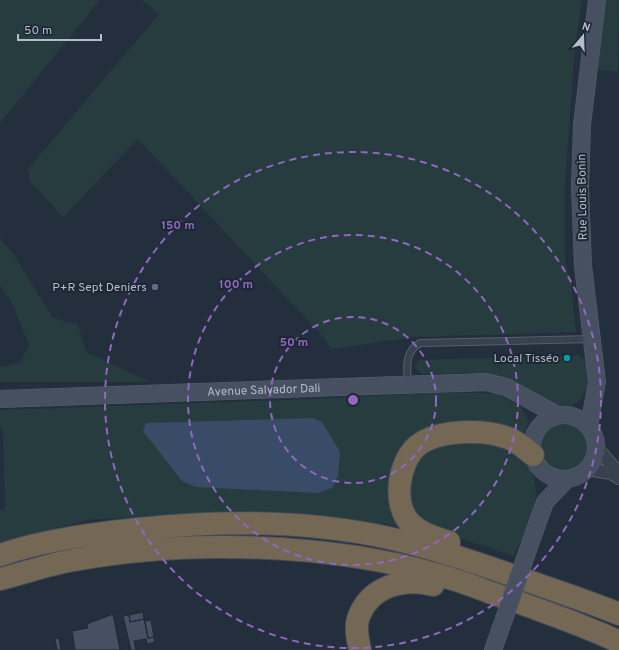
<svg xmlns="http://www.w3.org/2000/svg" width="619" height="650" font-family="Overpass,sans-serif">
<style>
.green{fill:#263c3f}
.water{fill:#394c67}
.building{fill:#455162;stroke:#1f2835}
.lines{fill:none;stroke-linecap:round;stroke-linejoin:round}
.lane-casing{stroke:#565f6c;stroke-width:8}
.street-casing{stroke:#565f6c;stroke-width:14}
.secondary-casing{stroke:#565f6c;stroke-width:18}
.highway-casing{stroke:#434c59;stroke-width:24}
.lane{stroke:#38414e;stroke-width:6}
.street{stroke:#38414e;stroke-width:12}
.secondary{stroke:#465061;stroke-width:17}
.highway{stroke:#746855;stroke-width:22}
.secondary-bridge-casing{stroke:#565f6c;stroke-width:18;stroke-linecap:butt}
.secondary-bridge{stroke:#465061;stroke-width:17}
.ring{fill:none;stroke:#9266c3;stroke-width:2;stroke-dasharray:7 5}
.service-dot{fill:#5c6f8a;stroke:#1d2633;stroke-width:1.5}
.culture-dot{fill:#0f9aa8;stroke:#1d2633;stroke-width:1.5}
.labels{text-anchor:middle;stroke-width:4;stroke-linejoin:round;paint-order:stroke}
.street-label{font-size:12px;fill:#b4bcc9;stroke:#1d2633}
.poi-label{font-size:12px;fill:#b4bcc9;stroke:#1d2633;text-anchor:end}
.centre{fill:#9266c3;stroke:#1d2633;stroke-width:2}
.ring-label{font-size:12px;text-anchor:middle;font-weight:bold;fill:#9266c3;stroke:#1d2633;stroke-width:4;stroke-linejoin:round;paint-order:stroke}
</style>
<rect width="100%" height="100%" fill="#242f3e"/>
<path class="green" d="M 0,0 L 100,0 L 0,123 Z
M 142,0 L 582,0 L 575,48 L 565,183 L 565,262 L 571,282 L 576,332 L 416,337 L 331,349 L 325,339 L 138,139 L 63,217 L 30,181 L 28,169 L 159,14 Z
M 602,0 L 619,0 L 618,72 L 593,69 Z
M 0,238 L 14,255 L 53,318 L 78,325 L 86,352 L 150,382 L 0,382 L 0,367 L 20,363 L 29,345 L 13,305 L 0,285 Z
M 578,355 C 599,366 586,415 557,407 C 546,404 527,388 515,382 C 488,368 453,374 422,374 L 416,369 L 415,365 L 419,360 Z
M 452,392 L 498,394 L 520,406 L 529,421 L 522,439 L 453,426 L 396,462 L 407,527 L 287,512 L 232,511 L 89,520 L 0,542 L 0,510 L 5,508 L 3,428 L 0,428 L 0,410 L 311,399 Z
M539 447a25 25 0 1 1 50 0a25 25 0 1 1-50 0Z
M 500,440 C 507,446 519,452 524,459 C 549,495 529,520 514,556 L 444,533 L 417,516 L 411,506 L 407,476 L 413,462 L 438,443 Z"/>
<path class="water" d="M 313,418 L 322,422 L 340,452 L 338,476 L 332,488 L 318,493 L 196,487 L 182,481 L 143,431 L 146,423 Z"/>
<path class="building" d="M 563,355 L 572,355 L 572,360 L 563,360 Z
M 143,612 L 144,619 L 130,622 L 129,615 Z
M 113,614 L 120,650 L 75,650 L 72,631 L 88,628 L 87,624 Z
M 129,615 L 130,622 L 144,619 L 148,638 L 154,637 L 155,642 L 147,644 L 146,639 L 134,641 L 136,650 L 131,650 L 123,616 Z
M 151,620 L 154,637 L 148,638 L 145,621 Z
M 59,638 L 61,650 L 57,650 L 55,639 Z"/>
<g class="lines">
<g class="lane-casing">
<path id="lane" d="M 408,383 C 407,368 404,352 420,343 L 591,339"/>
</g>
<g class="street-casing">
<path id="street" d="M 597,448 L 619,473
M 587,469 L 611,473 L 619,478"/>
</g>
<g class="secondary-casing">
<g id="secondary">
<path id="s1" d="M 0,399 L 486,382 L 506,387 L 557,415"/>
<circle cx="564" cy="447" r="32"/>
<path d="M 589,426 L 597,382 L 583,266 L 580,188 L 582,125 L 597,0"/>
<path d="M 530,544 L 545,502 L 567,479"/>
<path d="M 493,650 L 504,619"/>
</g>
</g>
<g class="highway-casing">
<path id="highway" d="M 449,542 C 436,538 422,534 411,524 C 392,505 398,463 417,446 C 438,429 484,429 508,438 C 518,442 525,448 533,455
M 0,555 C 44,540 92,534 138,529 C 221,520 306,520 389,538 C 434,548 479,564 523,579 C 555,591 588,601 619,614
M 0,579 C 25,573 49,564 74,560 C 187,539 329,543 439,575 C 465,582 490,593 515,601 C 550,614 586,626 619,642
M 360,650 C 358,640 355,629 358,619 C 369,586 404,577 433,585"/>
</g>
<use href="#lane" class="lane"/>
<use href="#street" class="street"/>
<use href="#secondary" class="secondary"/>
<use href="#highway" class="highway"/>
<g class="secondary-bridge-casing">
<path id="secondary-bridge" d="M 504,619 L 530,544"/>
</g>
<use href="#secondary-bridge" class="secondary-bridge"/>
</g>
<g class="ring">
<circle cx="353" cy="400" r="83"/>
<circle cx="353" cy="400" r="165"/>
<circle cx="353" cy="400" r="248"/>
</g>
<circle class="service-dot" cx="155" cy="287" r="4"/>
<circle class="culture-dot" cx="567" cy="358" r="4"/>
<g class="labels">
<g class="street-label">
<text transform="translate(582 197) rotate(-91)" y="4">Rue Louis Bonin</text>
<text dy="4" stroke="none"><textPath href="#s1" startOffset="264">Avenue Salvador Dali</textPath></text>
</g>
<g class="poi-label">
<text x="147" y="291">P+R Sept Deniers</text>
<text x="559" y="362">Local Tisséo</text>
</g>
</g>
<circle cx="353" cy="400" r="6" class="centre"/>
<g class="ring-label">
<text x="178" y="229">150 m</text>
<text x="236" y="288">100 m</text>
<text x="294" y="346">50 m</text>
</g>
<g transform="translate(583 36) rotate(19)" stroke="#1d2633" stroke-width="3" paint-order="stroke">
<path d="M0-3L7 15L0 10L-7 15Z" fill="#b4bcc9"/>
<text y="-6" font-size="11" font-weight="bold" text-anchor="middle" fill="#b4bcc9">N</text>
</g>
<path d="M18 34v6h83v-6" fill="none" stroke="#b4bcc9" stroke-width="2"/>
<text x="24" y="34" font-size="12" fill="#b4bcc9" stroke="#1d2633" stroke-width="3" paint-order="stroke">50 m</text>
</svg>
